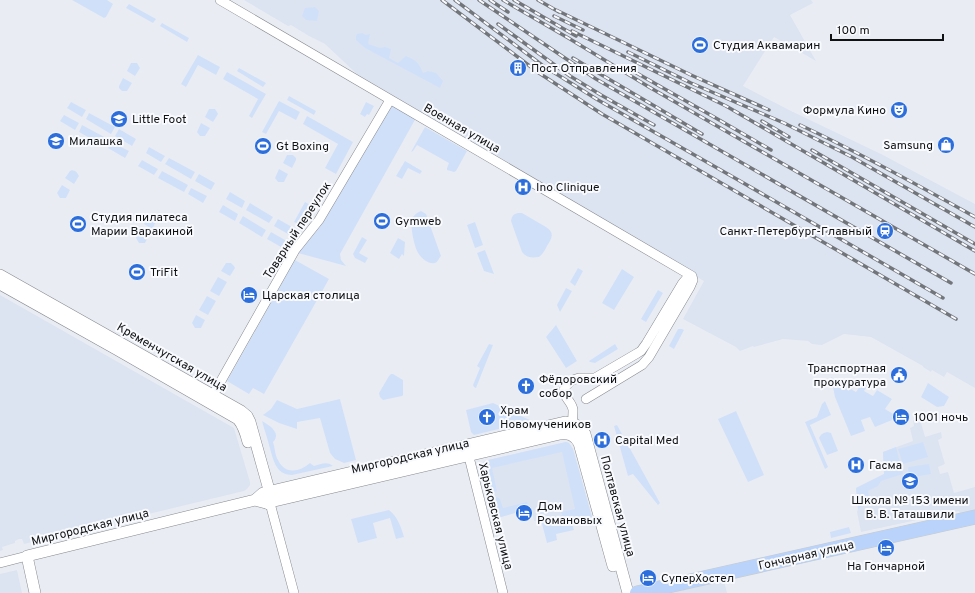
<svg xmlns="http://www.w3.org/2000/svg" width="975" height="593" font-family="Overpass,sans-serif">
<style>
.built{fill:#dce4f1}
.green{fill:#d1e0f9}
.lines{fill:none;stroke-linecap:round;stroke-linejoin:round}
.minor-casing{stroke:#86898f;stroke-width:10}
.tertiary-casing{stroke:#86898f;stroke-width:12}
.primary-casing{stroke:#cacbcb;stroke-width:15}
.minor{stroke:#fff;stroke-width:9}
.tertiary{stroke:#fff;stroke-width:11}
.primary{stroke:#bad3fa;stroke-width:14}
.rail-casing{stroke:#727579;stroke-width:3.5}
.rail{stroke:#f8fafe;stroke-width:2;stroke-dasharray:6;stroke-linecap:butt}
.labels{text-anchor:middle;stroke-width:4;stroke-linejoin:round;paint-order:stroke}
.poi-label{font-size:12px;fill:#101113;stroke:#f8fafe;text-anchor:start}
.street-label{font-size:12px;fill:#101113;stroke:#f8fafe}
</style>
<rect width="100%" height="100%" fill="#e9edf3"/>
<path class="built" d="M 244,0 L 811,0 L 813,3 L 790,15 L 816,61 L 774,37 L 743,86 L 789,110 L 881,154 L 975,204 L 975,388 L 947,372 L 944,377 L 932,370 L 931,372 L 923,367 L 923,366 L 871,337 L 844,334 L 822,345 L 812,344 L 808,341 L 783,339 L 754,347 L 753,346 L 740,351 L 736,347 L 683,319 L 704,281 L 357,74 L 325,44 L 309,36 L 291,25 L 288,26 Z
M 0,295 L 234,428 L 250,482 L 250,485 L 247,489 L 244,491 L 24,544 L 22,539 L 19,539 L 15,541 L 15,543 L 2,547 L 3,550 L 0,551 Z
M 920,419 L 925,437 L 941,432 L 942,438 L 938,440 L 945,464 L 938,467 L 940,474 L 948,472 L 954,493 L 975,487 L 975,512 L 961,515 L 959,511 L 861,532 L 857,512 L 858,509 L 856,488 L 884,474 L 883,452 L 913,441 L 910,428 L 914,426 L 913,420 Z
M 566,442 L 569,443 L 573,449 L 592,517 L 578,521 L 573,512 L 534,521 L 531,508 L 494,519 L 480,470 L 480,467 L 484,461 L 488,460 Z
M 17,570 L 22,593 L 0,593 L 0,574 Z
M 724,581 L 727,593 L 670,593 Z"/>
<path class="green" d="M 72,0 L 107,0 L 113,4 L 106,17 L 104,18 Z
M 129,4 L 156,19 L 153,23 L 126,8 Z
M 315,7 L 319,11 L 317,21 L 306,20 L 302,16 L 305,8 Z
M 162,23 L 189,38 L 187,42 L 160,26 Z
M 362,33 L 366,35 L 370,34 L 368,44 L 380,48 L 385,47 L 391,49 L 389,58 L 398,63 L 406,56 C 416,60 419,63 423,73 L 428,71 L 436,73 L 443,81 L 440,88 L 365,48 L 356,40 L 356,36 L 357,34 Z
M 198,55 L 220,67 L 216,75 L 198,65 L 186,87 L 181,84 Z
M 131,63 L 137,63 L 140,68 L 135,76 L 127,71 Z
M 239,68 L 266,83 L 263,87 L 237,71 Z
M 227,72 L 266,94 L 252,118 L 249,116 L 258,99 L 223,79 Z
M 123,78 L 132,83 L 127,91 L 122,91 L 119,88 L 119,86 Z
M 289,96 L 316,111 L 314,115 L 287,100 Z
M 279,101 L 300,112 L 296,120 L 279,111 L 266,134 L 262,132 Z
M 71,102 L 86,110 L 82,117 L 67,108 Z
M 366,102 L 374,106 L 369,115 L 367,114 L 365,117 L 360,114 Z
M 393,104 L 416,118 L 340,254 L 341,260 L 346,266 L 298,253 L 320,227 Z
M 209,109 L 215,109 L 217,112 L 218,114 L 213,122 L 205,117 Z
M 89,113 L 115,127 L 111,134 L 86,119 Z
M 64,115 L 79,123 L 75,130 L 60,121 Z
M 307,116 L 353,142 L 336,174 L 325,168 L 338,144 L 303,124 Z
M 201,123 L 210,128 L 205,136 L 200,136 L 197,132 Z
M 82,125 L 108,139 L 104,146 L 79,132 Z
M 425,127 L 467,151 L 456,171 L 454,172 L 447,170 L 447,168 L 449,163 L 417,145 L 413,151 L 411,152 Z
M 119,129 L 136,139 L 132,146 L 115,136 Z
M 111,142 L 129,151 L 125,158 L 108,148 Z
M 149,147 L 165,156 L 161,162 L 146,153 Z
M 287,155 L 293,155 L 296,158 L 296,160 L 292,168 L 283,163 Z
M 169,158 L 195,172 L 191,179 L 165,164 Z
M 142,160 L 158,169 L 154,175 L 138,166 Z
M 405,161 L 422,171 L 420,174 L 408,168 L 402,179 L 396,176 Z
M 279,169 L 288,174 L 284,182 L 278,182 L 275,178 Z
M 72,170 C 76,171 77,172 79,176 L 74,184 L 65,178 L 70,171 Z
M 162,171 L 188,185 L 184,192 L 158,178 Z
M 199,174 L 215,183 L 211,190 L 195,181 Z
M 62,185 L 70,190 L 66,198 L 60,198 L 57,193 Z
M 191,188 L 207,196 L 203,203 L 188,194 Z
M 230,192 L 245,201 L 242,208 L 226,199 Z
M 305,202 L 316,208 L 309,220 L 301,225 L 294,222 Z
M 250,203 L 273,217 L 269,223 L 246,210 Z
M 223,205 L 238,214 L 235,221 L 219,212 Z
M 421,211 L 426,214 L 441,256 C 439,258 438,262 435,263 C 428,265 420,257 417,251 C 414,244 409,224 413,217 C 415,214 418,212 421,211 Z
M 518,213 L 522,213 L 546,227 C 555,233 552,238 547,246 C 545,250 543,254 539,257 C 532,258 527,258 522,252 L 511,221 C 512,216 513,214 518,213 Z
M 151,215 L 154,216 L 157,220 L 152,229 L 144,224 L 148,216 Z
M 243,216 L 266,230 L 262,237 L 239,223 Z
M 278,219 L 299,231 L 295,238 L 274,226 Z
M 475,222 L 483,245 L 475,248 L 467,225 Z
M 140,230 L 149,235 L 145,243 L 139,243 L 136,238 Z
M 271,232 L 292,244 L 288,251 L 267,239 Z
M 362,237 L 367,240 L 359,253 L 368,258 L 365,263 L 355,258 L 353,254 Z
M 398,238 L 405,242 L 404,256 L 402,254 L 399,259 L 390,253 Z
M 485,250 L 494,274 L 484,271 L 477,253 Z
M 295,260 L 329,279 L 264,394 L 253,388 L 249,394 L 227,381 Z
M 226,263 L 231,263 L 234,266 L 235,268 L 230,276 L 221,271 Z
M 578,268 L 583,271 L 575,286 L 570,282 Z
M 622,269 L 634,277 L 614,310 L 602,303 Z
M 218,277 L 227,282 L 219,296 L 210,291 Z
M 566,288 L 572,291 L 560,312 L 557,305 Z
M 658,290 L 663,293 L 646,322 L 641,319 Z
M 207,296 L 216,301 L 208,315 L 199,310 Z
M 196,315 L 205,320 L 201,328 L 195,328 L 192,323 Z
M 556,325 L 577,361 L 566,368 L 546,337 Z
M 678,329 L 682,329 L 684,330 L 674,349 L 669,346 Z
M 489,344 L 493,345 L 476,388 L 474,387 L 473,385 L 480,368 L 477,366 Z
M 615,344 L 618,349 L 595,363 L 590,362 L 589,361 Z
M 391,374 L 393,374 L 403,380 L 403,395 L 402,396 L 383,400 L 380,397 L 379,393 L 389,376 Z
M 831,377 L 856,392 L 863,382 L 868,385 L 864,391 L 873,396 L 877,390 L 892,399 L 885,409 L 895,415 L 892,420 L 875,427 L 870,417 L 861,420 L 865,431 L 851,436 L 835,397 Z
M 928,383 L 949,397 L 944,406 L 937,407 L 921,397 Z
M 340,399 L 356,460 L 344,463 L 335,459 L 330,453 L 320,418 L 297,422 L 297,429 L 279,423 L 263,415 L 271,409 L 277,400 L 297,409 Z
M 825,401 L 831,415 L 810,425 L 828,467 L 825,469 L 805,422 L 817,417 L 822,404 Z
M 493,403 L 532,421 L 474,435 L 471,432 L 466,410 Z
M 736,411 L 764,475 L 748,482 L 718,419 Z
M 262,421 C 269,425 282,433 273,442 C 275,448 275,455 278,460 C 285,475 300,472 310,463 L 314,466 C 321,464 327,461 333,466 L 292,475 C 275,475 273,458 269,445 C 267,437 264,429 262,421 Z
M 617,425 L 660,503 L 658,505 L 633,474 L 628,476 L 614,426 Z
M 827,432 L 831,433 L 838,451 L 827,455 L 819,438 C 821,434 823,433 827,432 Z
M 566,442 L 569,443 L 573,449 L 592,517 L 578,521 L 576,518 L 571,519 L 574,530 L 556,534 L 557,540 L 547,543 L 541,520 L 562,515 L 561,512 L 575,509 L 562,452 L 492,468 L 497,491 L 487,494 L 480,470 C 480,465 483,462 488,460 Z
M 923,442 L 928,457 L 903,464 L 898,449 Z
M 896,447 L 903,474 L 881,481 L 878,486 L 868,491 L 870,501 L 858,509 L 856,488 L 884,474 L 883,452 Z
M 929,464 L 931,474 L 909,478 L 908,467 Z
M 497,497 L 500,499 L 503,508 L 527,502 L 529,509 L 494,519 L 488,500 Z
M 389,510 C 398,517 401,527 404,537 L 396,539 L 390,518 L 373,523 L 377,538 L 358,543 L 351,519 Z
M 849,527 L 851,533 L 831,538 L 830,532 Z"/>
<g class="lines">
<g class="minor-casing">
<path id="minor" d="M 220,0 L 692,276
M 573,380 L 579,378 L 595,378 L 636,354 L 641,351 L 646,344 L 682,284 L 687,278 L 692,276 L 693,280 L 690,287 L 649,357 L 642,365 L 586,399
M 569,383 C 556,394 572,399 573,410 C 573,418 572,427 572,435
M 213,395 L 295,250 L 319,220 L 390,100
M 467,449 L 503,593
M 266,503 L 271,507 L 294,593
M 0,563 L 27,556"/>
</g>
<g class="tertiary-casing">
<path id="tertiary" d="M 0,275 L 241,411 L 247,416 L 250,422 L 271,497
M 0,284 L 116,349 L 238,419 C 244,426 246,434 248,442
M 255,500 L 266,503 L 560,434 C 569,433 574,435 579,443 L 613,566
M 35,593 L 27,556 L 255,500 L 263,493 L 565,422 C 574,423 581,426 585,434 L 628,593"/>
</g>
<g class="primary-casing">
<path id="primary" d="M 637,593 L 975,517"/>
</g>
<use href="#minor" class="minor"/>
<use href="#tertiary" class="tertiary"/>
<use href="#primary" class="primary"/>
<g class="rail-casing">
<path id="rail" d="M 442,0 L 539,73 L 602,114 L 956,319
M 455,0 L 542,65 L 598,100 L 733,177 L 943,298
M 479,0 L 596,79 L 951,283
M 490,0 L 508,12
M 503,0 L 570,39 L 649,87 L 975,274
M 514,0 L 576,36
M 538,0 L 559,12
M 556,10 L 691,75 L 769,110
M 554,16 L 583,30
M 498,24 L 570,76 L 601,95 L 654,125
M 572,31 L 726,106 L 975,251
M 628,52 L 691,83 L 784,123 L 852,157 L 975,227
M 573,58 L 702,134
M 626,67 L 721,121 L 771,150
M 762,121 L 789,137
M 800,125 C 860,153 918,185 975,217
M 812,150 L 975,244"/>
</g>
<use href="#rail" class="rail"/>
</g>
<defs>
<g id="stadium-disc" transform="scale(0.9)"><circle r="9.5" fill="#2c6edb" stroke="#f8fafe"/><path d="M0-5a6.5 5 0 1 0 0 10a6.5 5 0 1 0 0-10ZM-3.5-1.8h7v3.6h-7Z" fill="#fff"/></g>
<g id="building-disc" transform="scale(0.9)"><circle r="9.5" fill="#2c6edb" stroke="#f8fafe"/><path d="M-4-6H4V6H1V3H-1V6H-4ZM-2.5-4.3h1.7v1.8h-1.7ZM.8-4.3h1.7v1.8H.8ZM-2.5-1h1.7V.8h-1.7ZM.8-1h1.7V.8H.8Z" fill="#fff"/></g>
<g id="theatre-disc" transform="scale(0.9)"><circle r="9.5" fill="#2c6edb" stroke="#f8fafe"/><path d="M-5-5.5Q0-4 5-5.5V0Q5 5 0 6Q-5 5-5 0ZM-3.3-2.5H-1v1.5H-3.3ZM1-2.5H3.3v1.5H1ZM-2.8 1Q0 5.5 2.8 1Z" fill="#fff"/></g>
<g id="school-disc" transform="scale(0.9)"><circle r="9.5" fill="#2c6edb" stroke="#f8fafe"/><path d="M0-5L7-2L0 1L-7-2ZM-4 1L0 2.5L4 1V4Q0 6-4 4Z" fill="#fff"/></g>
<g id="shop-disc" transform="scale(0.9)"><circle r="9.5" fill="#2c6edb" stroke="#f8fafe"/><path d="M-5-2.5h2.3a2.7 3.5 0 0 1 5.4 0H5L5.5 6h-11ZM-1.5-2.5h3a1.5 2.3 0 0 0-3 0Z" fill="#fff"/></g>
<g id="hospital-disc" transform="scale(0.9)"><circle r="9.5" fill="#2c6edb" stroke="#f8fafe"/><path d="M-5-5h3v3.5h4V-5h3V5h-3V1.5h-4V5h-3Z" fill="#fff"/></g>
<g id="station-disc" transform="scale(0.9)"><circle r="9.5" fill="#2c6edb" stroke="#f8fafe"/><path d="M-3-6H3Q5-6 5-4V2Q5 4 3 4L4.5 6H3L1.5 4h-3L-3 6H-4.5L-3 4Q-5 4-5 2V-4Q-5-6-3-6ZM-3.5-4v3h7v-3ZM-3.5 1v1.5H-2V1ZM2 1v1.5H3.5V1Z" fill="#fff"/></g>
<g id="hotel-disc" transform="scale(0.9)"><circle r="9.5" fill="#2c6edb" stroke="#f8fafe"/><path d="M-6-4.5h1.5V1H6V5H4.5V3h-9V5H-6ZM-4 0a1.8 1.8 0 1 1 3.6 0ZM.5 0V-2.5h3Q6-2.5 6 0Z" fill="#fff"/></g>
<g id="civic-disc" transform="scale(0.9)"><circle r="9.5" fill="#2c6edb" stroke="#f8fafe"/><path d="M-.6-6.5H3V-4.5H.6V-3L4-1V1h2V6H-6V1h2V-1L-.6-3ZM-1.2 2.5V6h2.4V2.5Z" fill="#fff"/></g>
<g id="church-disc" transform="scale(0.9)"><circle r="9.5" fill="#2c6edb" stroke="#f8fafe"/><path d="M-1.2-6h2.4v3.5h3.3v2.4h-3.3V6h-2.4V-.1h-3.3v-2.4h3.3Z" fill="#fff"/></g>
</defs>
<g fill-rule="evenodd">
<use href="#stadium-disc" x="700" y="45"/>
<use href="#building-disc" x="518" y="68"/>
<use href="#theatre-disc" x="899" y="110"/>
<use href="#school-disc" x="119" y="119"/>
<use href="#school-disc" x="56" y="141"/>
<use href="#shop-disc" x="946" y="145"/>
<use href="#stadium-disc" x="263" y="146"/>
<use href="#hospital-disc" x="523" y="187"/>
<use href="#stadium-disc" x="382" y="221"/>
<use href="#stadium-disc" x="78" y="224"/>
<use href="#station-disc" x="885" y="231"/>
<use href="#stadium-disc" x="137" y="272"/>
<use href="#hotel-disc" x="249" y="295"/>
<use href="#civic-disc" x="899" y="375"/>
<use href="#church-disc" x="526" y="386"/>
<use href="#church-disc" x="487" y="417"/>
<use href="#hotel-disc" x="901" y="417"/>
<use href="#hospital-disc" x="602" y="440"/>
<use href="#hospital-disc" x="856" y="465"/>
<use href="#school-disc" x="910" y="481"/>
<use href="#hotel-disc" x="524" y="513"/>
<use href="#hotel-disc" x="886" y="548"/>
<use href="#hotel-disc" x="648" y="578"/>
</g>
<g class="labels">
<g class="poi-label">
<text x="713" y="49">Студия Аквамарин</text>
<text x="531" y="72">Пост Отправления</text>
<text x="886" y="114" text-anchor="end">Формула Кино</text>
<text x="132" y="123">Little Foot</text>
<text x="69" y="145">Милашка</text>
<text x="933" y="149" text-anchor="end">Samsung</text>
<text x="276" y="150">Gt Boxing</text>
<text x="536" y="191">Ino Clinique</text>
<text x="91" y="221">Студия пилатеса<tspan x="91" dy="14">Марии Варакиной</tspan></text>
<text x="395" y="225">Gymweb</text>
<text x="872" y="235" text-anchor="end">Санкт-Петербург-Главный</text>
<text x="150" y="276">TriFit</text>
<text x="262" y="299">Царская столица</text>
<text x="886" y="372" text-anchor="end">Транспортная<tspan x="886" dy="14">прокуратура</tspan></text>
<text x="539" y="383">Фёдоровский<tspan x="539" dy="14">собор</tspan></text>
<text x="500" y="414">Храм<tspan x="500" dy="14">Новомучеников</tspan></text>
<text x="914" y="421">1001 ночь</text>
<text x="615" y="444">Capital Med</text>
<text x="869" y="469">Гасма</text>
<text x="910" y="504" text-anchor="middle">Школа № 153 имени<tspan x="910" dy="14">В. В. Таташвили</tspan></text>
<text x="537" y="510">Дом<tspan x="537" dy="14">Романовых</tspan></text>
<text x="886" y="570" text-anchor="middle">На Гончарной</text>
<text x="661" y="582">СуперХостел</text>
</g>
<g class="street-label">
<text transform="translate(462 128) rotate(30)" y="4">Военная улица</text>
<text transform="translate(297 230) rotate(-57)" y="4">Товарный переулок</text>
<text transform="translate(172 357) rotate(30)" y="4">Кременчугская улица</text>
<text transform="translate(410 456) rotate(-13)" y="4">Миргородская улица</text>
<text transform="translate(618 506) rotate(75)" y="4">Полтавская улица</text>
<text transform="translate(496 516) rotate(76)" y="4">Харьковская улица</text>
<text transform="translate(90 527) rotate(-14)" y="4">Миргородская улица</text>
<text transform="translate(806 555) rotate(-13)" y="4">Гончарная улица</text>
</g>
</g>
<path d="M831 34v6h112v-6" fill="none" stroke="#101113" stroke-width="2"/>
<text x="837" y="34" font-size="12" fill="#101113" stroke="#f8fafe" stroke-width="3" paint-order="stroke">100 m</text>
</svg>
